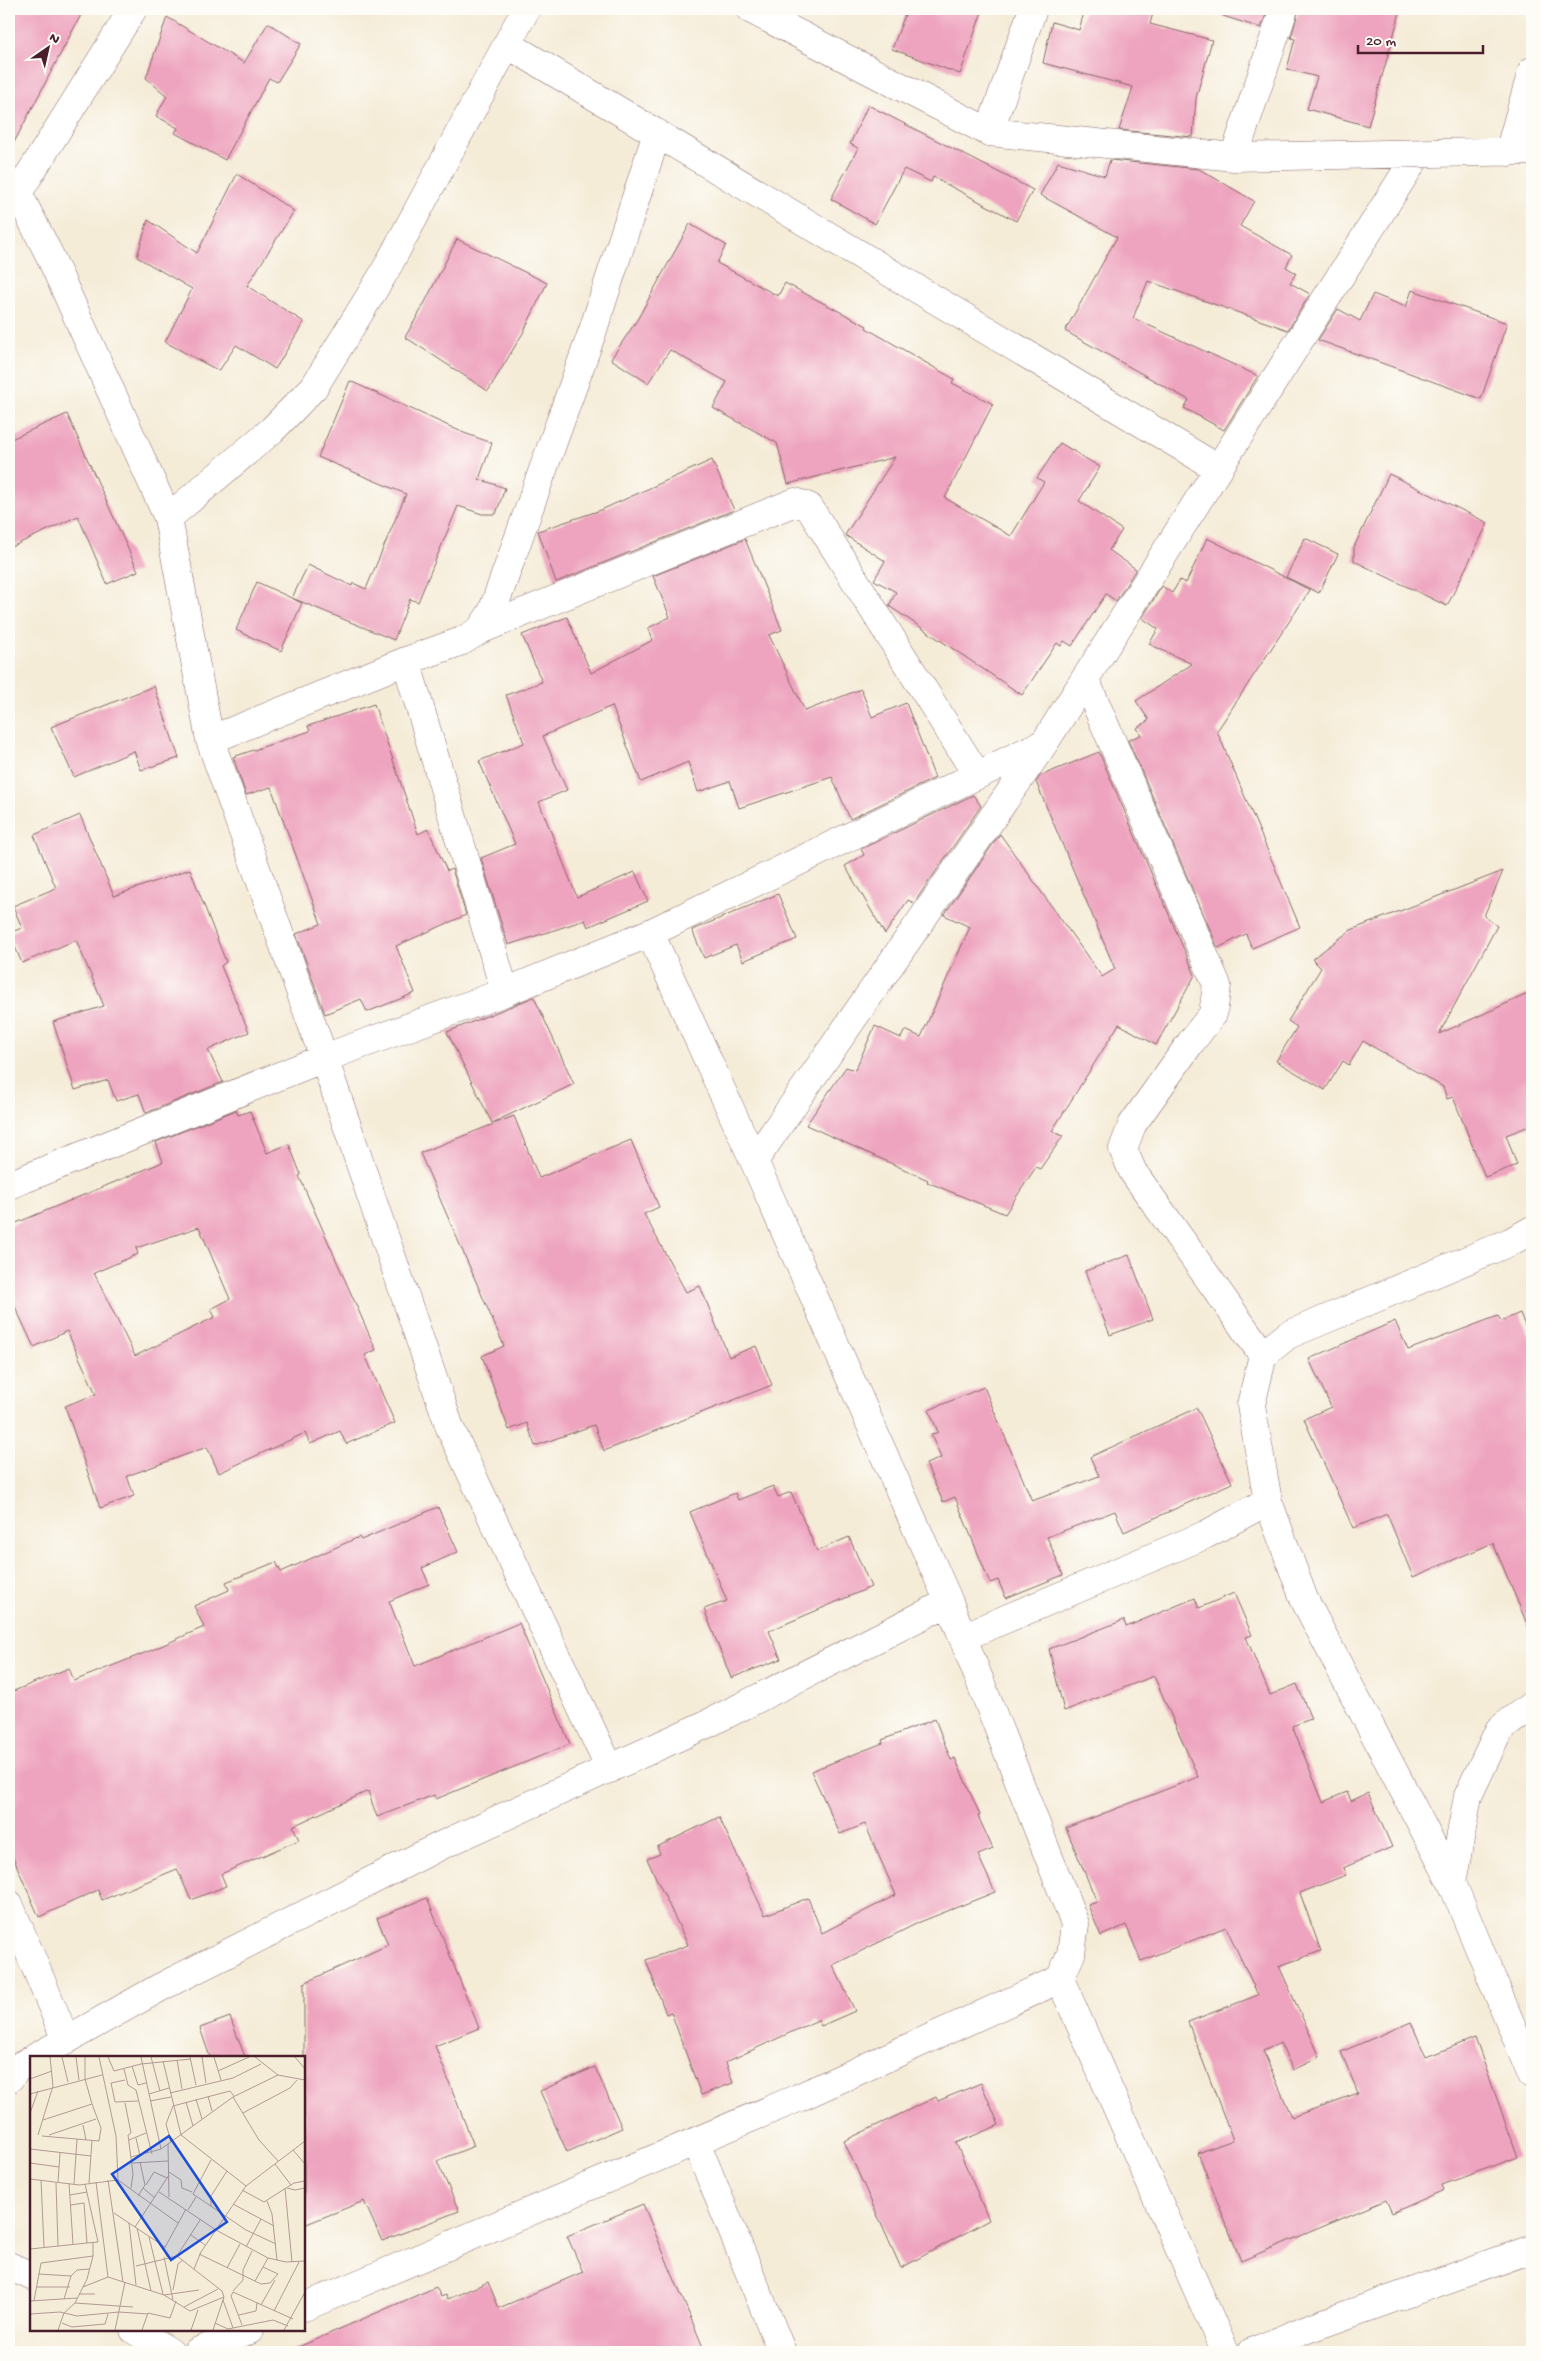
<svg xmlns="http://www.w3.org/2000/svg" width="1541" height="2361" font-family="'Gochi Hand',sans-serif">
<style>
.building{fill:#eea3be;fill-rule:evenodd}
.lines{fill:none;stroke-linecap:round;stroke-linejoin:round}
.minor-casing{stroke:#866768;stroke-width:29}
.minor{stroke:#fff;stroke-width:28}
.inset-road{fill:none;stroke:#b19a93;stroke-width:1}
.view{fill:#1d4ed8;fill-opacity:0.15;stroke:#1d4ed8;stroke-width:2.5}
.inset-edge{fill:none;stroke:#4a1f2b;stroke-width:2.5}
</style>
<rect width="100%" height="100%" fill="#fdfcf7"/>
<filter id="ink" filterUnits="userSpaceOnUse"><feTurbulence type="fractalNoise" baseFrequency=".02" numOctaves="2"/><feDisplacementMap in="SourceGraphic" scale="10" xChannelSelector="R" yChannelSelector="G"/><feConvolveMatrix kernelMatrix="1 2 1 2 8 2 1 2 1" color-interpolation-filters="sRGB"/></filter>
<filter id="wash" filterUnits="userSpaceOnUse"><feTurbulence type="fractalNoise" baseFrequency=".0096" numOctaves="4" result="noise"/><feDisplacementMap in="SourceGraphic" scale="20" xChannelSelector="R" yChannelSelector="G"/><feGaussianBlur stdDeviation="1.12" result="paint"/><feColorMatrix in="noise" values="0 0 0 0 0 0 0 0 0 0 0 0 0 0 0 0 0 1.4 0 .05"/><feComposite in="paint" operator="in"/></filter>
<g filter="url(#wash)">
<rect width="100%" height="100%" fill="#f5ecd8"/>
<g id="blocks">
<path class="building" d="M 9,9 L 84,9 L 9,152 Z
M 907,9 L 983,9 L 960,74 L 892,49 Z
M 1085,9 L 1154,9 L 1150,24 L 1212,40 L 1196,98 L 1193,137 L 1119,130 L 1133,87 L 1043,63 L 1052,22 L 1079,30 Z
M 1224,9 L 1268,9 L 1261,28 L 1223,16 Z
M 1299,9 L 1401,9 L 1368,126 L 1307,109 L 1317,77 L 1287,69 L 1295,39 L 1291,38 Z
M 167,17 L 244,63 L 268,23 L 301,44 L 277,82 L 269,78 L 225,160 L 175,133 L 178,128 L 156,116 L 167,96 L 146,78 Z
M 868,105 L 1033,190 L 1016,221 L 933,177 L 931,182 L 904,169 L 875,224 L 831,199 L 858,148 L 850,144 Z
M 1110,160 L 1199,169 L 1254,201 L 1240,226 L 1292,255 L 1286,267 L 1296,273 L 1290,283 L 1310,294 L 1288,330 L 1148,281 L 1133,318 L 1258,376 L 1224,430 L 1184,408 L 1189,400 L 1065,331 L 1117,237 L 1040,195 L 1058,162 L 1105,176 Z
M 237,174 L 294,211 L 247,286 L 304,322 L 275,369 L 236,345 L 219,371 L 165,342 L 192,289 L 137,257 L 148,220 L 197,253 Z
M 690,224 L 726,245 L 717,263 L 778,296 L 785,283 L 867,326 L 866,328 L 954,379 L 952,383 L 993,404 L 945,498 L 1011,536 L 1044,482 L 1037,478 L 1060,443 L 1100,467 L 1079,501 L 1122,530 L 1109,550 L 1136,569 L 1116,601 L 1106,594 L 1072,646 L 1064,641 L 1061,646 L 1057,643 L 1022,695 L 889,606 L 896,592 L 874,580 L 885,561 L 845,535 L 895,457 L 788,484 L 777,443 L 713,408 L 727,382 L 670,350 L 648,383 L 611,359 L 637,320 Z
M 457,239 L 547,283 L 523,333 L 488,391 L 405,337 L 421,310 Z
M 1412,290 L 1507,323 L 1481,399 L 1318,340 L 1338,309 L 1360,321 L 1373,294 L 1406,307 Z
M 350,381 L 464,433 L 492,443 L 479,479 L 505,488 L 496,514 L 482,514 L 458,506 L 418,602 L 410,599 L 394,640 L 292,598 L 308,565 L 352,586 L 353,583 L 366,589 L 406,494 L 318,457 Z
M 67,414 L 138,571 L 107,584 L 78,516 L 9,548 L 9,440 Z
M 712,460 L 734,510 L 556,582 L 538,531 L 601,510 Z
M 1389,474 L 1488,523 L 1447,606 L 1354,561 L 1354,547 Z
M 1207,538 L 1310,590 L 1217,731 L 1300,927 L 1252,948 L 1246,934 L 1218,948 L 1128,740 L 1141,735 L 1137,728 L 1149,720 L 1136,701 L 1192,664 L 1149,644 L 1158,629 L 1142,618 L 1162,586 L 1172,593 L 1180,580 L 1186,583 Z
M 1305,538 L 1338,554 L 1319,593 L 1286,577 Z
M 745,539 L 782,630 L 769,635 L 805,711 L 861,689 L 872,717 L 906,703 L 935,778 L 850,819 L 832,777 L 739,808 L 730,781 L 698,792 L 688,762 L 641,782 L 612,706 L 543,736 L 567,790 L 539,802 L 577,897 L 635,872 L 648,901 L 588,927 L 585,920 L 508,945 L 481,858 L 515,844 L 479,761 L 524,743 L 506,695 L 542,682 L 522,635 L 567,617 L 591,673 L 653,640 L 648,628 L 670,617 L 653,576 Z
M 257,582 L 302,603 L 281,651 L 236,630 Z
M 154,686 L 179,758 L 141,770 L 134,751 L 74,777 L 51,727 Z
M 374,704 L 418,834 L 428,829 L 447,871 L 452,869 L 466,915 L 396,946 L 415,993 L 367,1012 L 361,999 L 325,1014 L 296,934 L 321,924 L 271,787 L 246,795 L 233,757 L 310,731 L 308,726 Z
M 1099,752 L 1195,975 L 1156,1045 L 1119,1024 L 1052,1131 L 1063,1136 L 1040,1169 L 1036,1167 L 1005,1214 L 927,1182 L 928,1180 L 806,1125 L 846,1067 L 855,1070 L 875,1026 L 901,1038 L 905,1030 L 921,1037 L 970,927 L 944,915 L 1000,834 L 1102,977 L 1115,969 L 1036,782 L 1040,776 Z
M 973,795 L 981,806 L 914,903 L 908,900 L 885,934 L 845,866 L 864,855 L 861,849 Z
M 80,815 L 114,896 L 190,869 L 226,962 L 221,966 L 249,1032 L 208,1050 L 223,1082 L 146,1113 L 139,1094 L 116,1101 L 108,1080 L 75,1090 L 53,1022 L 104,1006 L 76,940 L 22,963 L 9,933 L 22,928 L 13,906 L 56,888 L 34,835 Z
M 1503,871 L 1484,916 L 1497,926 L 1439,1034 L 1532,992 L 1532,1125 L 1506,1135 L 1517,1165 L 1485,1177 L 1453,1097 L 1447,1099 L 1443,1087 L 1363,1041 L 1349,1065 L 1343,1061 L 1325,1090 L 1276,1061 L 1297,1027 L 1288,1021 L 1321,968 L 1312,959 L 1351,930 Z
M 778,894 L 797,939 L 743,961 L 736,945 L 704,958 L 692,930 Z
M 534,997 L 574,1084 L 492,1123 L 447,1032 Z
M 236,1110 L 238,1115 L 250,1111 L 267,1153 L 289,1144 L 301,1175 L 299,1176 L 376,1350 L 365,1355 L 395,1423 L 346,1444 L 340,1431 L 310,1444 L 305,1433 L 219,1473 L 207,1447 L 127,1476 L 134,1496 L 100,1508 L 65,1406 L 96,1394 L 67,1331 L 34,1347 L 9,1294 L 9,1226 L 163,1162 L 156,1142 ZM 199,1227 L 230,1299 L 211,1309 L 215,1317 L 135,1356 L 94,1273 L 138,1254 L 136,1248 Z
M 514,1116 L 539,1178 L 631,1140 L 659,1207 L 644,1214 L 686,1292 L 700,1286 L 729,1357 L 756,1346 L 772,1385 L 604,1451 L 594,1425 L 535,1446 L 527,1423 L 509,1430 L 482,1356 L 504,1346 L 420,1153 Z
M 1129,1255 L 1153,1319 L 1110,1335 L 1085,1271 Z
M 1520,1313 L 1532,1344 L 1532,1636 L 1493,1543 L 1413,1577 L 1387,1514 L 1353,1528 L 1304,1419 L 1331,1407 L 1309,1359 L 1395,1321 L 1408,1350 L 1498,1316 L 1501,1321 Z
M 984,1387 L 1032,1501 L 1099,1476 L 1090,1457 L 1197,1408 L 1232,1483 L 1124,1532 L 1115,1511 L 1047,1537 L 1063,1575 L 1006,1598 L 998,1580 L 990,1583 L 955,1497 L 943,1502 L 926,1464 L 941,1458 L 931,1435 L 938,1432 L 929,1410 Z
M 773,1486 L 778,1497 L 791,1492 L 817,1551 L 849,1537 L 871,1587 L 769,1631 L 781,1659 L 731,1678 L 704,1609 L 727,1601 L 690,1512 L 735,1493 L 738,1500 Z
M 438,1507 L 458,1552 L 422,1568 L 429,1584 L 389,1601 L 415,1666 L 519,1623 L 570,1744 L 436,1799 L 434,1795 L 377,1817 L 368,1791 L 293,1826 L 299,1840 L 221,1874 L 226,1886 L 191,1900 L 177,1869 L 102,1900 L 98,1890 L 39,1917 L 9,1848 L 9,1693 L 69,1668 L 74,1681 L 152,1650 L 204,1627 L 194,1606 L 229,1590 L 226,1582 L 276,1562 L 281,1572 L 359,1537 L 361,1540 Z
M 1234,1593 L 1252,1635 L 1246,1637 L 1270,1695 L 1297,1684 L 1311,1719 L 1292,1726 L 1323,1802 L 1347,1792 L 1351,1801 L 1368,1793 L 1392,1847 L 1343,1868 L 1346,1875 L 1300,1893 L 1321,1951 L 1279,1966 L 1320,2057 L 1293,2070 L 1280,2043 L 1263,2051 L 1292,2117 L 1358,2093 L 1341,2052 L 1411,2022 L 1426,2057 L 1475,2038 L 1518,2157 L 1442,2185 L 1444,2190 L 1392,2213 L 1386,2200 L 1241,2261 L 1198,2153 L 1233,2140 L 1188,2022 L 1258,1995 L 1226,1927 L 1141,1961 L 1126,1925 L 1101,1936 L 1088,1905 L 1097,1902 L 1066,1828 L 1198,1777 L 1154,1676 L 1064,1711 L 1049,1649 L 1124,1620 L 1126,1627 L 1195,1598 L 1199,1608 Z
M 935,1719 L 951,1760 L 955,1758 L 980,1815 L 978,1816 L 993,1849 L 978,1855 L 995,1892 L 920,1922 L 833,1965 L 855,2011 L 821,2026 L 818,2020 L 726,2062 L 733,2083 L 701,2095 L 671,2012 L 666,2014 L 646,1960 L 688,1945 L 647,1859 L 660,1854 L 657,1847 L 719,1817 L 765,1915 L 808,1898 L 822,1933 L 896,1895 L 865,1824 L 840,1834 L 811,1771 L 883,1743 L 882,1740 Z
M 427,1898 L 479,2028 L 435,2046 L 474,2146 L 437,2161 L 459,2211 L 382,2241 L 364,2201 L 304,2225 L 304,1983 L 388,1945 L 377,1918 Z
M 230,2017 L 245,2057 L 210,2057 L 200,2028 Z
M 595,2067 L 622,2128 L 567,2152 L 540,2091 Z
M 981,2083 L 999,2125 L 956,2143 L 989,2220 L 901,2268 L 844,2141 L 936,2097 L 938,2101 Z
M 643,2204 L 705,2352 L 287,2352 L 436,2287 L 441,2297 L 446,2295 L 448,2299 L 488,2282 L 499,2308 L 583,2272 L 567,2236 Z"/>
</g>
</g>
<g filter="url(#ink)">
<use href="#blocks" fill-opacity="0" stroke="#866768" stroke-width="1"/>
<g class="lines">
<g class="minor-casing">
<path id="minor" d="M 750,9 L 989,132 L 1234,157 L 1532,151
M 507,44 L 1219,469
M 989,132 L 1033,9
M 1509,152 L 1532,71
M 1234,157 L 1284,9
M 9,185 L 18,193 L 50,256 L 168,518 L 210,740 L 324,1058 L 450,1428 L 610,1769
M 18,193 L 133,9
M 168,518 L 272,430 L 314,387 L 384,273 L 526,9
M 480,630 L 795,502 L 809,507 L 977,775
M 406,661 L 505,992
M 1085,679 L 1217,985 L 1213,1014 L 1191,1042 L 1132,1125 L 1123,1149 L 1133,1172 L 1263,1355
M 210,740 L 406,661 L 462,641 L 480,630 L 492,612 L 592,333 L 657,133
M 754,1161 L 1045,742 L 1417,155
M 9,1185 L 324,1058 L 505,992 L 650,933 L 1044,743
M 1532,1230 L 1510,1242 L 1288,1335 L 1263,1355 L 1251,1405 L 1268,1501 L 1304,1599 L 1452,1883 L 1532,2075
M 963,1637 L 1205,1535 L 1268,1501
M 1452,1883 L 1468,1796 L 1499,1730 L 1532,1705
M 9,1904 L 66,2040
M 1060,1979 L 1225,2352
M 36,2057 L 161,1987 L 440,1846 L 709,1723 L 949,1602
M 9,2079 L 18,2067 L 31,2060
M 696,2142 L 782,2352
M 9,2266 L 31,2276
M 304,2307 L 798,2098 L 1060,1979 L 1071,1954 L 1075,1924 L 949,1602 L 754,1161 L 650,933
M 134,2330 L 170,2352
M 197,2352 L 250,2330
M 1252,2352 L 1307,2329 L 1532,2249"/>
</g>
<use href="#minor" class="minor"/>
</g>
</g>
<g transform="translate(30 2056)">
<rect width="275" height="275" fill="#f5ecd8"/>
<path class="inset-road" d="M 32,1 L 38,26M 46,1 L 49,24M 69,1 L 86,80 L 88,124M 78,1 L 84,15 L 111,8 L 161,3M 111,1 L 131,93M 121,1 L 130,35M 160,1 L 166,29M 172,1 L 176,27M 184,1 L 191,24M 225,1 L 248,19M 265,1 L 275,13M 147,4 L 152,33M 133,5 L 151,79 L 216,130M 102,10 L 108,29 L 116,27M 94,13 L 98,29 L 106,34 L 122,98M 188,15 L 219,1M 0,23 L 22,15M 95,24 L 81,27 L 85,46 L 108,45M 140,37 L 203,22 L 231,8M 0,38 L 72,19M 119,38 L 139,32M 178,40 L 182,55M 203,41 L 229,84 L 248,105M 166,43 L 172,63M 120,45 L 141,41M 156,46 L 163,70M 95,47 L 101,77 L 98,79 L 103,118 L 101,132M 0,57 L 8,35M 213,57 L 260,32 L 267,24M 13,64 L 62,48 L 55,23 L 55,1M 53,69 L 56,84M 8,79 L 23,30 L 20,1M 19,79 L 66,63M 12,80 L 69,85 L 71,72 L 62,48M 106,82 L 110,100M 99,84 L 116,77M 141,86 L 136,68 L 143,50 L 200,35 L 204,40M 138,88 L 139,141M 0,93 L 61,100M 263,94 L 275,108M 101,101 L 131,93 L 203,41 L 248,19 L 275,24M 181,104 L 163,138 L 216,174 L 246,188M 0,107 L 29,111M 102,107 L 138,105M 245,108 L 261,129M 139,116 L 151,124 L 152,132 L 162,136M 0,123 L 49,129 L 88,124 L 148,167M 11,124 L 14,191M 78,124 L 93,226M 28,126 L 30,97M 66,126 L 78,221M 26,127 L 28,190M 39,127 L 43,188M 59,127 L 62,84M 44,128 L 47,83M 55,128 L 68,186 L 57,187M 116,129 L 124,116 L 137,122M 113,132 L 125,142M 255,132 L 262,206M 257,132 L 265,134 L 275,132M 212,134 L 234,146 L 264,127 L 275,125M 129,136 L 186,174 L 238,202 L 256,206 L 275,205M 40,139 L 57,136M 108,140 L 115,129 L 110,106M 237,145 L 242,158 L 247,204M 203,148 L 244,170M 181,150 L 181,140 L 197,115M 158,154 L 166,141M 84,157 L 135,191M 99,167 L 106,229M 105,171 L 139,119M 107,172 L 121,235M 161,179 L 175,189M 119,181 L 133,238M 216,191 L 231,163M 0,193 L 57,187 L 54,147 L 41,149M 169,198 L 231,228 L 240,227 L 248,218M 147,200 L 170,164M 134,201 L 143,244M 137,201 L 134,193 L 156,153M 106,210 L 147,200 L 192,235 L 194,241 L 183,274M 233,211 L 248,218M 197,212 L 210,188M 164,213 L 171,196 L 216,130 L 275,85M 9,218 L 41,220M 41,220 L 47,214 L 60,213M 225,225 L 238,202M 7,231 L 40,231M 53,231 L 78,221 L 134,239 L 160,255 L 194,241M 143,234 L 148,208 L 153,204M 203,235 L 213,224 L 213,214 L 222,195M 203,236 L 263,263M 203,236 L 201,240 L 212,269M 49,238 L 65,238M 134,239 L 169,234M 34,243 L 41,220M 193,244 L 203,272M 0,245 L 47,242M 4,245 L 11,207 L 63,200M 45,247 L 103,251M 231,249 L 245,224M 154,251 L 188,233M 244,255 L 269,206M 0,258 L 30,256 L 47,260 L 89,256 L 118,258M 209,259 L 226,255 L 227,247M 32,267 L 42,271 L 75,268 L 78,258M 185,267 L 198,273 L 243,264 L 258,270M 28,274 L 34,257 L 45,247 L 57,223 L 63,200 L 63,187M 85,274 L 95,226M 112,274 L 118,257 L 140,262 L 146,245M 161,274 L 168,254M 254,274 L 275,236"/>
<path class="view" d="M 139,80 L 197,166 L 141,204 L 82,118 Z"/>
<rect width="275" height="275" class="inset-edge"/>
</g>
<rect width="1541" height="2361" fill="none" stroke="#fdfcf7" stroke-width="30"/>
<g transform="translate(48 48) rotate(34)" stroke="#fdfcf7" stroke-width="4" paint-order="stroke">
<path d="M0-4L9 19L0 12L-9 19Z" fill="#4a1f2b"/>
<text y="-8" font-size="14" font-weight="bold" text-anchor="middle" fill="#4a1f2b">N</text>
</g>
<path d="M1358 45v8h125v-8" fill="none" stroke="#4a1f2b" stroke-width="2.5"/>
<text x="1366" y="45" font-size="15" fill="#4a1f2b" stroke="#fdfcf7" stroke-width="4" paint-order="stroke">20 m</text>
</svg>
